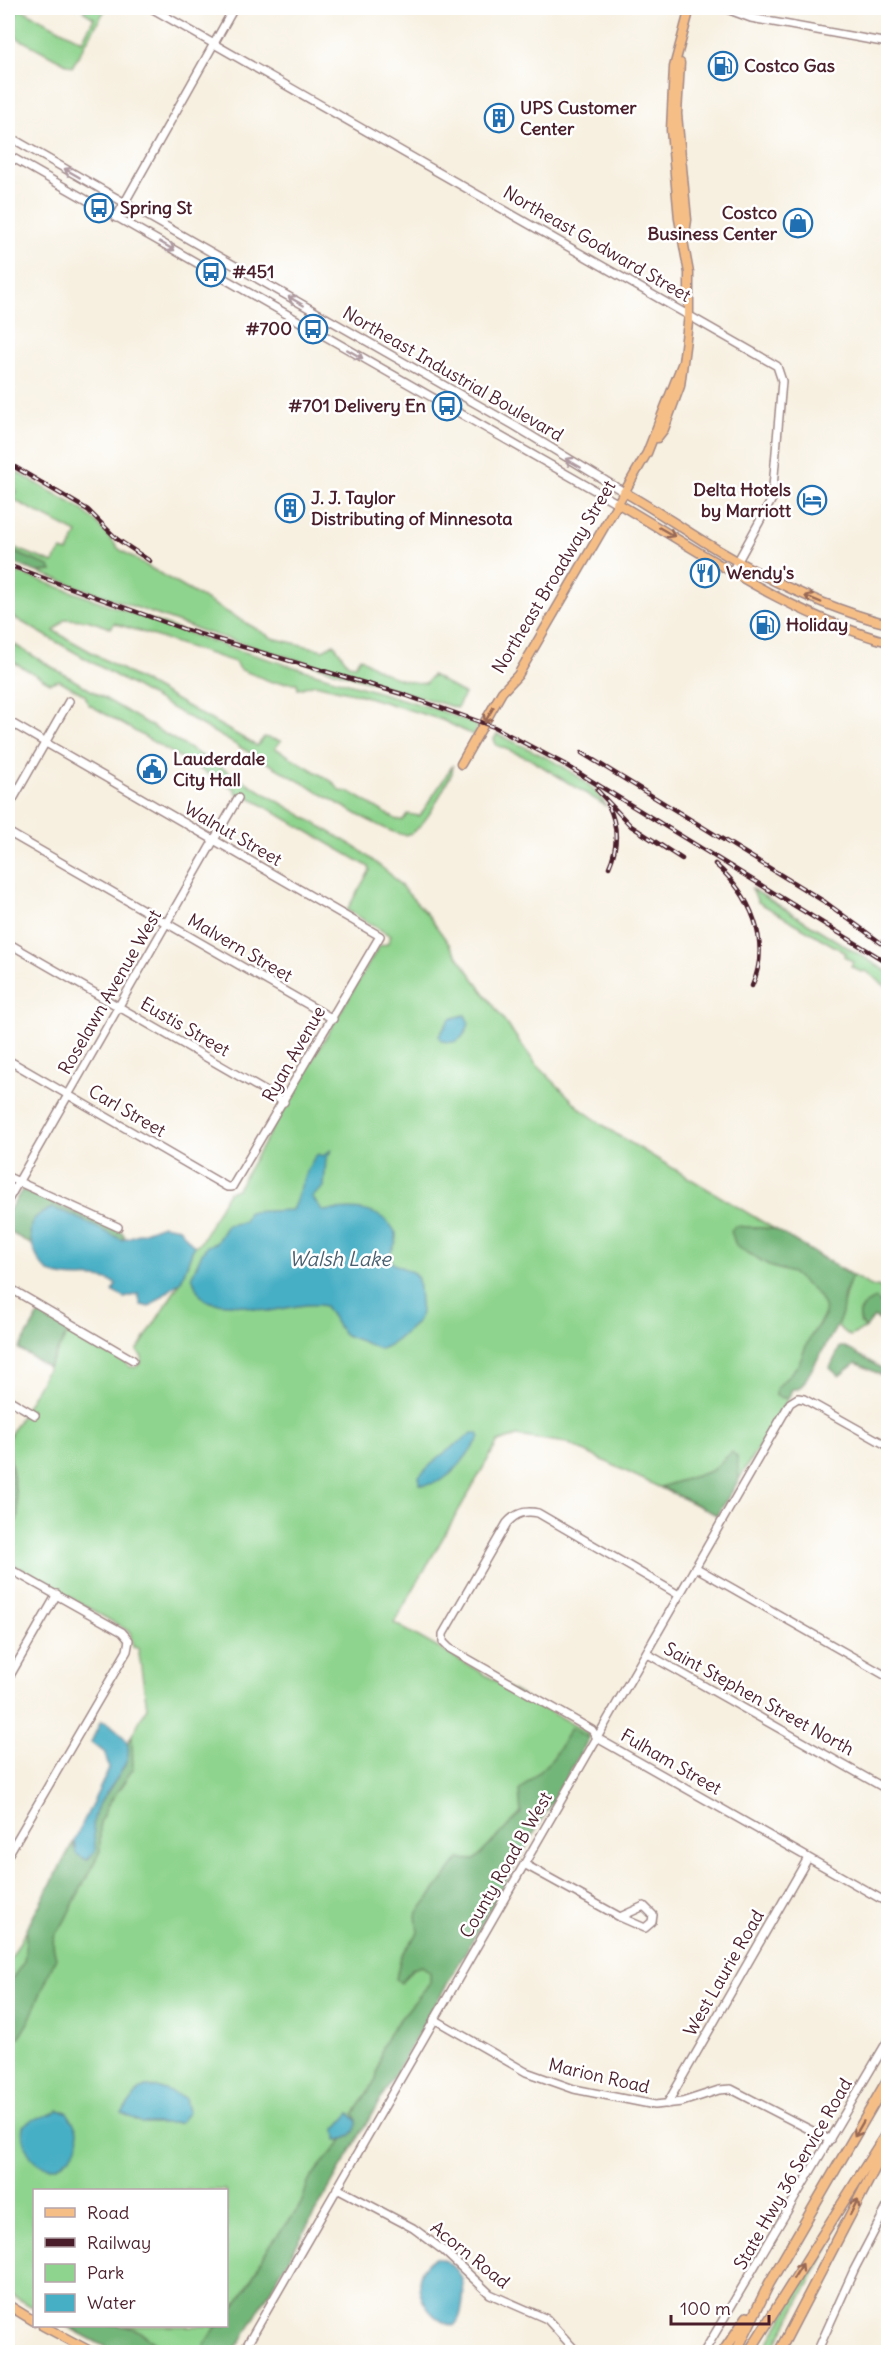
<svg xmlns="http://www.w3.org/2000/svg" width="896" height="2360" font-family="Delius,sans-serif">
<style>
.green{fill:#8fd48e;stroke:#6c7a5c;stroke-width:1.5}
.forest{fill:#73b679;stroke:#5e6a52;stroke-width:1.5}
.water{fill:#46afc5;stroke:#486778;stroke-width:1.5}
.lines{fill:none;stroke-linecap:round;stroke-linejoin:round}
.minor-casing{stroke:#a08886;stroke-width:10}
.major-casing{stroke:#a08886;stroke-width:11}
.highway-casing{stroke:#a08886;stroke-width:12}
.minor{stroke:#fff;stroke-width:7}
.major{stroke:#f6be87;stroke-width:8}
.highway{stroke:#f6be87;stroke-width:9}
.rail-casing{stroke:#4a1f2b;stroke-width:4.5}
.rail{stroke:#fff;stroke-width:2;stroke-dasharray:7;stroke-linecap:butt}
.oneway{stroke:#ae9aa0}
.oneway2{stroke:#976754}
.labels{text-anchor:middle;stroke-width:5;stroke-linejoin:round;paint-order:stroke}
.poi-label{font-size:18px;font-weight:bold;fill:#4a1f2b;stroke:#fff;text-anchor:start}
.street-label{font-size:18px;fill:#4a1f2b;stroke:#fff}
.water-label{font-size:20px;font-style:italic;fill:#486070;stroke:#fff}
</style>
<rect width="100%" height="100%" fill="#fff"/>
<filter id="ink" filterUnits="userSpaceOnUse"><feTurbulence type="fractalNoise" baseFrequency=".0167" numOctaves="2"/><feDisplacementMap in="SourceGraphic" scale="12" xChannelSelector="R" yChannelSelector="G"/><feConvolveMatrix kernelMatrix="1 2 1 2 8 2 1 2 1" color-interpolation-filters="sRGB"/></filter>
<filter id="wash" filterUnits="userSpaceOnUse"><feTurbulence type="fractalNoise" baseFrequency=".008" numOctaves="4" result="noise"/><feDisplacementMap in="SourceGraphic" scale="24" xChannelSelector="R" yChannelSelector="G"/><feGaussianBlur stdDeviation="1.35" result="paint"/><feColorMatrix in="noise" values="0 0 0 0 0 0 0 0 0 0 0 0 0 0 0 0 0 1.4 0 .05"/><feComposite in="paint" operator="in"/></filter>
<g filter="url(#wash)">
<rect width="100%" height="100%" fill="#f7f0e0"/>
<path class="green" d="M 19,8 L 82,41 L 94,18 L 84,12 L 85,8 L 106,8 L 72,67 L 8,33 Z
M 8,467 L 80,508 L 96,522 L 119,549 L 147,566 L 272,638 L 323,650 L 334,644 L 348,664 L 355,665 L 360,657 C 379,672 401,683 426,683 L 432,675 L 464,694 L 457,708 L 205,632 L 37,572 L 52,571 L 48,566 L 8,550 L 8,545 L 53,563 L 61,550 L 68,552 L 77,533 L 8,497 L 8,489 L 15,493 L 17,491 L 8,485 Z
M 8,569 L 231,648 L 442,711 L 478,726 L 473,735 L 442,720 L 361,695 L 315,684 L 298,689 L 297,683 L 272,682 L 239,669 L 235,662 L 114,623 L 111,628 L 87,620 L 65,619 L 54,631 L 257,746 L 264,737 L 281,741 L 275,748 L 333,782 L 340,791 L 350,792 L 397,820 L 403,820 L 407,814 L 420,816 L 453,765 L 452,773 C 443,788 423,836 404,835 C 390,833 373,822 360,816 L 8,614 Z
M 8,641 L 357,848 L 390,874 L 428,915 L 535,1063 L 582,1110 L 619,1136 L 850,1274 L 808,1341 L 787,1401 L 717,1515 L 567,1443 L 517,1436 L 498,1442 L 394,1623 L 588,1733 L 589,1738 L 233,2352 L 115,2352 L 66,2326 L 226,2326 L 226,2190 L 34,2190 L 34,2308 L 8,2293 L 8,1964 L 74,1841 L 74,1848 L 93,1836 L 127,1744 L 147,1707 L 138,1648 L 133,1647 L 130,1632 L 8,1561 L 8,1535 L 19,1516 L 8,1439 L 70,1329 L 121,1358 L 130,1367 L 136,1367 L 141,1363 L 142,1357 L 137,1351 L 181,1281 L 194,1246 L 200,1243 L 228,1192 L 237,1189 L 379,946 L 387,944 L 391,936 L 347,910 L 370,870 L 369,867 L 247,796 L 245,798 L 235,792 L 236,790 L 88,704 L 85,695 L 59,680 L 50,683 L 8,659 Z
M 497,734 C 529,749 589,773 606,806 L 530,759 L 496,745 L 494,739 Z
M 752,889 L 888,972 L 888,988 L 866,971 L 861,972 L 851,966 L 853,962 L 844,956 L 846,953 L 758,902 Z
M 851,1275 L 873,1287 L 878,1286 L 888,1292 L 888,1309 L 886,1308 L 860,1323 L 866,1328 L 850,1336 L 837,1326 Z
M 828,2242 L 831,2243 L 772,2352 L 763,2352 Z"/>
<path class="forest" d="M 8,550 L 49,566 L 52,571 L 37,572 L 8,561 Z
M 22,1190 L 122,1232 L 125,1237 L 122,1240 L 103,1233 L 83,1220 L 32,1242 L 34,1246 L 8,1231 L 8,1212 Z
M 735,1226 L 775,1229 L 852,1276 L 844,1295 L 842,1314 L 837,1326 L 803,1384 L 798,1389 L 792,1389 L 788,1399 L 776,1396 L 776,1389 L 799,1364 L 808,1341 L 825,1315 L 824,1306 L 818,1295 L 792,1273 L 772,1267 L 736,1246 L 731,1231 Z
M 876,1299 L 888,1309 L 888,1325 L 874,1317 L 866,1328 C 853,1317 862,1303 876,1299 Z
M 41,1311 L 70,1329 L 48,1367 L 19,1349 Z
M 840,1347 L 845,1347 L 888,1372 L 888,1378 L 856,1363 L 839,1376 L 830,1368 Z
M 8,1449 L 19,1516 L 8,1535 Z
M 732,1452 L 737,1457 L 739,1480 L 717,1515 L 661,1487 L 711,1471 Z
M 571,1728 L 589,1738 L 244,2336 L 233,2352 L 205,2352 L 204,2344 L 217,2326 L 226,2326 L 227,2314 C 247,2295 256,2267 271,2244 C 280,2231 291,2220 299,2207 C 304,2199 305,2189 309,2181 C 324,2158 344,2143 357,2121 L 354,2113 L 376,2079 L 382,2047 L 391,2030 L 430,1983 L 430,1972 L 422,1966 L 412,1969 L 401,1983 L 396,1979 L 401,1956 L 418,1933 L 416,1915 L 459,1859 L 475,1860 L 521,1813 L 519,1791 L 553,1758 Z
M 132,1736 L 133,1769 L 108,1805 L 100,1822 L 100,1851 L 63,1924 C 52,1936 51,1943 56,1957 L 29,2021 L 19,2038 L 8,2042 L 8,1984 L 24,1962 L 27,1928 L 74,1841 L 74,1848 L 87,1860 L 92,1854 L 91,1826 L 97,1807 L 125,1765 L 127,1744 Z
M 66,2326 C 89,2325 116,2321 137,2330 C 151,2336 153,2347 173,2352 L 115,2352 Z"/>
<path class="water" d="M 465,1015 L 469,1023 C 466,1036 456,1047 441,1040 L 439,1036 L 450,1019 Z
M 332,1149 L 326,1159 L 324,1187 L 312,1197 L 323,1211 C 350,1208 380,1205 396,1233 L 396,1242 L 390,1254 L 392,1263 L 414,1273 L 418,1279 L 421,1313 L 417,1322 L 392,1344 L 380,1349 L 343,1334 L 325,1306 C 305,1302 288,1309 269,1311 C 260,1311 250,1307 241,1305 C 212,1301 202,1310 192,1276 L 202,1253 L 207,1246 L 216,1243 L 227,1225 L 244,1222 L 248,1212 L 292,1210 C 298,1197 308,1161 318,1154 L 323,1156 Z
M 52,1208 L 69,1214 L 122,1240 L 163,1225 L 179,1228 L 194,1246 L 181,1281 L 149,1307 L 141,1305 L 138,1294 L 125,1298 L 113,1292 L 116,1284 C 94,1271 72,1284 49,1272 C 37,1265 23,1231 35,1218 C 39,1214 47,1211 52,1208 Z
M 472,1433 L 478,1433 L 480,1438 C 465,1456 448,1489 419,1484 L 419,1476 L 439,1457 Z
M 101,1721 C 109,1722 114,1728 120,1733 C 146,1757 104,1788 96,1811 C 90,1829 96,1835 95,1852 L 87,1860 L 76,1854 L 74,1841 L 109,1769 L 105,1753 L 91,1742 Z
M 146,2087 L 158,2087 L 185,2098 L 188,2112 L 179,2123 L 142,2123 L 122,2113 L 138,2092 Z
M 58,2110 L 67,2112 C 70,2118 77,2126 78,2133 C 82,2148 63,2169 47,2167 C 30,2164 20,2141 23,2126 C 32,2116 47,2119 58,2110 Z
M 350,2113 L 357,2121 C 357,2132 348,2140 337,2140 L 336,2129 Z
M 436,2257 C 446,2260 457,2267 461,2277 C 466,2288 463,2321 453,2326 C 423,2318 403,2275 436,2257 Z"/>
</g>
<g filter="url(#ink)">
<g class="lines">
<g class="minor-casing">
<path id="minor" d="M 151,8 L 777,366 L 782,381 L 772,499 L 733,570
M 724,8 L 751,18 L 888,43
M 8,9 L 8,8
M 8,136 L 515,426 L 624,492
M 8,155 L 617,503
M 116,218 L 234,8
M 8,721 L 380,936 L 232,1187 L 227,1187 L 8,1060
M 8,808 L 69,701
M 8,832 L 333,1019
M 8,943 L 284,1102
M 8,1177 L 118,1227
M 8,1200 L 238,798
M 8,1287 L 133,1360
M 8,1399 L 35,1415
M 695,1567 L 888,1677
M 8,1568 L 122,1632 L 129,1640 L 127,1651 L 8,1855
M 679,1595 L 538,1513 C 525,1510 516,1513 507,1523 L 443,1634 L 443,1642 L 449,1648 L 592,1730 L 597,1738 L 888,1903
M 646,1653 L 888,1790
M 8,1679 L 57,1594
M 524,1864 L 620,1917 L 645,1928 L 652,1922 L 653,1915 L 644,1906 L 620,1917
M 434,2019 L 526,2072 L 574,2089 L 655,2105 L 682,2102 L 719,2090 L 731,2089 L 830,2140
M 667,2104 L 808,1858
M 337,2188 L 413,2228 L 444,2251 L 490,2294 L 547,2319 L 577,2352
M 243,2352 L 790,1403 L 798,1398 L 804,1399 L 888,1446
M 704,2352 L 888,2040
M 817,2352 L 854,2270 L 888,2205"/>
</g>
<g class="major-casing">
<path id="major" d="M 680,63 L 677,114 L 687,220 L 684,240
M 657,438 L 664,429 L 680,386 L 689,315 L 689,273 L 679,219 L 671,130 L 674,67 L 690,8
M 624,492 C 651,507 677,525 703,541 C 761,577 822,607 888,624
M 617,503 C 703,553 791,616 888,642
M 461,764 L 502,692 L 518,675 L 647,453 L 683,362
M 8,2305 L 34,2321
M 43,2326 L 92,2352"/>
</g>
<g class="highway-casing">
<path id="highway" d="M 723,2352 L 747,2317
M 736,2352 L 769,2284 L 888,2079
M 749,2352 L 888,2131
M 779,2352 L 888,2143"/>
</g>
<use href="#minor" class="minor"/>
<use href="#major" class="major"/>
<use href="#highway" class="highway"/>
<g class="rail-casing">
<path id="rail" d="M 8,463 L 88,510 L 117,539 L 150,561
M 8,565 L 186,630 L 405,695 L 494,727 L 564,764 L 888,963
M 582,753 L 825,902 L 888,948
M 597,790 L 631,826 L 682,859
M 608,805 C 618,825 618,847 609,867
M 715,864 C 750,894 772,941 752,986"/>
</g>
<use href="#rail" class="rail"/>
</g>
<defs><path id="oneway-shaft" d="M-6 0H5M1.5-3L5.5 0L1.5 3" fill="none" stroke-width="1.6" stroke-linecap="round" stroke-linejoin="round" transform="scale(1.5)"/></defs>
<g class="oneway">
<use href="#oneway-shaft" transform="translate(72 173) rotate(-150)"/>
<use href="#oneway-shaft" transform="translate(167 246) rotate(30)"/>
<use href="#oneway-shaft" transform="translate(296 301) rotate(-150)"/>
<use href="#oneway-shaft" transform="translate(355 354) rotate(30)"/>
<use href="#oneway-shaft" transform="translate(573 463) rotate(-150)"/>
</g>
<g class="oneway2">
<use href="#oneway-shaft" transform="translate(667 532) rotate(30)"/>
<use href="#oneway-shaft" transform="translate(813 599) rotate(-157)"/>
<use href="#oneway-shaft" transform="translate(489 715) rotate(120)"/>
<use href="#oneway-shaft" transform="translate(859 2129) rotate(120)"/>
<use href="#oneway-shaft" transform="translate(854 2207) rotate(-63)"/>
<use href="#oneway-shaft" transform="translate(798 2271) rotate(-58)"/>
</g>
</g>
<defs>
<g id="fuel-ring" transform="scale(1.5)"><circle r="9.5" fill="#fff" stroke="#1f6fb2" stroke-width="1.5"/><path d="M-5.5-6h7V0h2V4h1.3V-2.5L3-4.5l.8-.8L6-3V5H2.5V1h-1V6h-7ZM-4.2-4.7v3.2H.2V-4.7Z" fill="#1f6fb2"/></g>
<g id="building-ring" transform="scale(1.5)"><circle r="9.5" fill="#fff" stroke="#1f6fb2" stroke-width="1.5"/><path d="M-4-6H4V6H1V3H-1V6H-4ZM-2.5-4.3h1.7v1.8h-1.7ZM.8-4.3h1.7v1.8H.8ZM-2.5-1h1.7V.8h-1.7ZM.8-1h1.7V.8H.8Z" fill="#1f6fb2"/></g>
<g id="bus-ring" transform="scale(1.5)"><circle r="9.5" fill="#fff" stroke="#1f6fb2" stroke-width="1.5"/><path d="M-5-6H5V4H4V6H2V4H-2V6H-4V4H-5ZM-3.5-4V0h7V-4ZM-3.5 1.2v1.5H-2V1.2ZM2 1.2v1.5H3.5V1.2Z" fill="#1f6fb2"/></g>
<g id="shop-ring" transform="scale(1.5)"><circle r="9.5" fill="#fff" stroke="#1f6fb2" stroke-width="1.5"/><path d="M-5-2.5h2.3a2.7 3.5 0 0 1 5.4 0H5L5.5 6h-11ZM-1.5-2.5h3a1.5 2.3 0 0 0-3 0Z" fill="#1f6fb2"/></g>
<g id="hotel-ring" transform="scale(1.5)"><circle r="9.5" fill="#fff" stroke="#1f6fb2" stroke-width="1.5"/><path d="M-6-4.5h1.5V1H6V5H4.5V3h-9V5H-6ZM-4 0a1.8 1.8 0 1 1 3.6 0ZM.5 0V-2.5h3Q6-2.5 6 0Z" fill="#1f6fb2"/></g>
<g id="restaurant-ring" transform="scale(1.5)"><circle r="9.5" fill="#fff" stroke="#1f6fb2" stroke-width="1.5"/><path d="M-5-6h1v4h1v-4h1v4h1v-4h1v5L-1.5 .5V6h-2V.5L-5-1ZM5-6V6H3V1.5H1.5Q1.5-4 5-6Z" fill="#1f6fb2"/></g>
<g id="civic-ring" transform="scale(1.5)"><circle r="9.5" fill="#fff" stroke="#1f6fb2" stroke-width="1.5"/><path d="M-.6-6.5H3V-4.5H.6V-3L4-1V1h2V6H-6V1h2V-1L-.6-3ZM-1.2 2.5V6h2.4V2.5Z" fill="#1f6fb2"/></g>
</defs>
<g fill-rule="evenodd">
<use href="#fuel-ring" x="723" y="66"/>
<use href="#building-ring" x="499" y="118"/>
<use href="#bus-ring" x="99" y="208"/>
<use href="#shop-ring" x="798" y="223"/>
<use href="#bus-ring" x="211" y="272"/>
<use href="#bus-ring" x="313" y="329"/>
<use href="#bus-ring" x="447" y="406"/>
<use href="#hotel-ring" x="812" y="500"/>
<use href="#building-ring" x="290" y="508"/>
<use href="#restaurant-ring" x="705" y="573"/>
<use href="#fuel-ring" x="765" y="625"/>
<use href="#civic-ring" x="152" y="769"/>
</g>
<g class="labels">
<g class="poi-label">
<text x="744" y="72">Costco Gas</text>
<text x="520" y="114">UPS Customer<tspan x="520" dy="21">Center</tspan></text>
<text x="120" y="214">Spring St</text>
<text x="777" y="219" text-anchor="end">Costco<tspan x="777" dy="21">Business Center</tspan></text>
<text x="232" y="278">#451</text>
<text x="292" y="335" text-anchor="end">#700</text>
<text x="426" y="412" text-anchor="end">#701 Delivery En</text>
<text x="791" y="496" text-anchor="end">Delta Hotels<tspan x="791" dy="21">by Marriott</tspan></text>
<text x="311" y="504">J. J. Taylor<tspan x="311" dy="21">Distributing of Minnesota</tspan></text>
<text x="726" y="579">Wendy's</text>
<text x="786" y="631">Holiday</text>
<text x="173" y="765">Lauderdale<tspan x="173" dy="21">City Hall</tspan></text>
</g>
<g class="street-label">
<text transform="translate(597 244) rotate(30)" y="6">Northeast Godward Street</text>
<text transform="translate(453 374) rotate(30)" y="6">Northeast Industrial Boulevard</text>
<text transform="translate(554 577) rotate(-59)" y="6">Northeast Broadway Street</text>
<text transform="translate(233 834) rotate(30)" y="6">Walnut Street</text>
<text transform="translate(240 948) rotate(30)" y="6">Malvern Street</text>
<text transform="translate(110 992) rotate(-60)" y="6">Roselawn Avenue West</text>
<text transform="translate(185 1027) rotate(30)" y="6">Eustis Street</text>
<text transform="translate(294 1054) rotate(-60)" y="6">Ryan Avenue</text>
<text transform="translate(127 1111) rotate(30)" y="6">Carl Street</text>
<text transform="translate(759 1699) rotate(29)" y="6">Saint Stephen Street North</text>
<text transform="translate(671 1762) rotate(30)" y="6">Fulham Street</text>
<text transform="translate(506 1865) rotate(-60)" y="6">County Road B West</text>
<text transform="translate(724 1973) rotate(-60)" y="6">West Laurie Road</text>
<text transform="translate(599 2076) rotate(13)" y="6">Marion Road</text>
<text transform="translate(793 2174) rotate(-60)" y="6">State Hwy 36 Service Road</text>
<text transform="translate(470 2255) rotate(39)" y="6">Acorn Road</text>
</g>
<g class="water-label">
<text x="340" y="1266">Walsh Lake</text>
</g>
</g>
<rect width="896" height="2360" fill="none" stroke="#fff" stroke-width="30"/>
<rect x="33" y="2189" width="195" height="138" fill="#ffffff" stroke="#b7a5aa" stroke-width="1.5"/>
<rect x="45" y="2208" width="30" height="9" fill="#f6be87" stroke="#b7a5aa" stroke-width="1.5"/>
<text x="87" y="2219" font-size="18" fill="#4a1f2b">Road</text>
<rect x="45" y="2238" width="30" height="9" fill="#4a1f2b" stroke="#b7a5aa" stroke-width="1.5"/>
<text x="87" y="2249" font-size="18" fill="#4a1f2b">Railway</text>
<rect x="45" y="2264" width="30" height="18" fill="#8fd48e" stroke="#b7a5aa" stroke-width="1.5"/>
<text x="87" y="2279" font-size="18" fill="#4a1f2b">Park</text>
<rect x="45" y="2294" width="30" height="18" fill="#46afc5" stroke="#b7a5aa" stroke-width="1.5"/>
<text x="87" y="2309" font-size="18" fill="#4a1f2b">Water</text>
<path d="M671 2315v9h98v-9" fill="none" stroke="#4a1f2b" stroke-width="3"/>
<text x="680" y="2315" font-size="18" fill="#4a1f2b" stroke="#ffffff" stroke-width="4.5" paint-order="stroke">100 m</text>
</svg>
